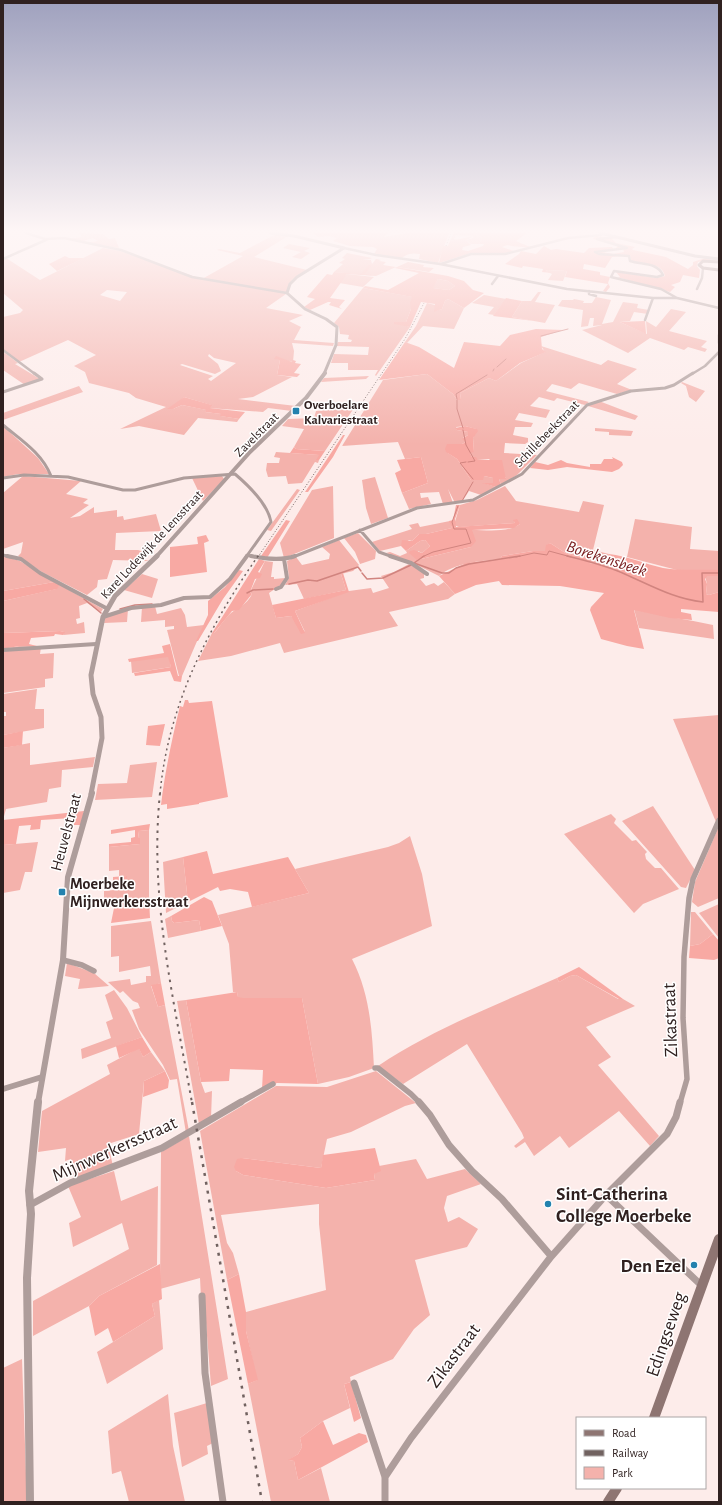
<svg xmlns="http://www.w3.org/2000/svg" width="722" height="1505" font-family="'Alegreya Sans',sans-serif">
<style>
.green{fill:#f4b2ac;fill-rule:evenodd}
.forest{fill:#f8a9a3;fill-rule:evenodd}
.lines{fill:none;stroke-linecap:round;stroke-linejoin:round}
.stream-far1{stroke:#d1847f;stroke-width:1}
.stream{stroke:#d1847f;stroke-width:1.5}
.minor-far4{stroke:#ae9d9b;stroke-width:2.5}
.minor-far3{stroke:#ae9d9b;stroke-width:3}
.minor-far2{stroke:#ae9d9b;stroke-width:4}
.minor-far1{stroke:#ae9d9b;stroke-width:5.5}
.minor{stroke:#ae9d9b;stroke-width:7}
.tertiary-far4{stroke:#ae9d9b;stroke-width:3}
.tertiary-far3{stroke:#ae9d9b;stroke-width:4}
.tertiary-far2{stroke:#ae9d9b;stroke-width:5}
.tertiary-far1{stroke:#ae9d9b;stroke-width:6}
.tertiary{stroke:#ae9d9b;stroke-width:8}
.secondary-far1{stroke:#8e7572;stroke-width:3}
.secondary{stroke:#8e7572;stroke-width:10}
.rail-far3{stroke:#716260;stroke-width:1;stroke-dasharray:1 2;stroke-linecap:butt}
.rail-far2{stroke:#716260;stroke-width:1.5;stroke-dasharray:2 3.5;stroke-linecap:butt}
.rail-far1{stroke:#716260;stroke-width:2;stroke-dasharray:2.5 5;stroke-linecap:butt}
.rail{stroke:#716260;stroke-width:2.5;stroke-dasharray:3 6;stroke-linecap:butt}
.poi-dot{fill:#2382ae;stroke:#fff;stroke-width:1.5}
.labels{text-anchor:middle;stroke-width:3;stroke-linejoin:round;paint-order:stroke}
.far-poi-label{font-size:13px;font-weight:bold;fill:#302120;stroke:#fff;text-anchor:start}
.far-street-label{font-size:13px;fill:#302120;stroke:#fff}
.street-label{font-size:16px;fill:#302120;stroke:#fff}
.poi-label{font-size:16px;font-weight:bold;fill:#302120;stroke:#fff;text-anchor:start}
.water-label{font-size:17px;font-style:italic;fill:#7b2022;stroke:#fff}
.near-street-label{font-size:19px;fill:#302120;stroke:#fff}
.near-poi-label{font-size:19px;font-weight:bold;fill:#302120;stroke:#fff;text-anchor:start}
</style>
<rect width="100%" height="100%" fill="#fdecea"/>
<path class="green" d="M 79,233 L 103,234 L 109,239 L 115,238 L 119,248 L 88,243 L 98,241 L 93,238 L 80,242 L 69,239 L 82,237 Z
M 313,233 L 388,233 L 384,237 L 407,233 L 449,233 L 438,263 L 419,259 L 420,254 C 413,253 408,253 402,258 L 374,254 L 377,249 L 373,247 L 350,246 L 333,241 L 337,238 L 329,236 L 318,237 Z
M 454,233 L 474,233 L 482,238 L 479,244 L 481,244 L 471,244 L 466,240 L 473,238 L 473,236 L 456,235 L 454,239 L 457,240 L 450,241 Z
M 276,234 L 288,236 L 254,257 L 307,270 L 292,280 L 286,294 L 266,308 L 303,315 L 289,321 L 301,327 L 294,340 L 334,343 L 333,346 L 292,343 L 294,351 L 293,362 L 275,359 L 280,360 L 277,375 L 292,377 L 253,397 L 238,399 L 296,406 L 292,411 L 268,408 L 263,412 L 209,408 L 211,405 L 184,397 L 173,409 L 182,405 L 207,410 L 205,412 L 222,414 L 221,416 L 239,419 L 237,422 L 198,418 L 184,435 L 139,426 L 120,429 L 166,407 L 136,398 L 129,393 L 89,383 L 85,372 L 74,366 L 96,355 L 68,340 L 19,362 L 3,349 L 3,317 L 20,313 L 23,310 L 3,293 L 3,260 L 6,258 L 40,280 L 103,248 L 120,251 L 202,279 L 243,256 L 217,250 L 219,249 L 240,253 ZM 107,290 L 127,292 L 120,301 L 100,295 ZM 209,354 L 214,358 L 236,363 L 211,381 L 208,379 L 213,376 L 180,365 L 182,364 L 215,374 L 221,371 L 218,364 L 208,356 Z
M 289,244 L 310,248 L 304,251 L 310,253 L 301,259 L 292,257 L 301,252 L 283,248 Z
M 347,253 L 372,258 L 370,259 L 362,259 L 371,260 L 372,264 L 376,259 L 381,260 L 379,261 L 386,262 L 383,265 L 396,267 L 376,276 L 334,272 L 343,264 L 339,263 L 345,259 L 342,258 Z
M 408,262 L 424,265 L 423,267 L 434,268 L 429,272 L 397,267 Z
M 547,270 L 567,271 L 563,281 L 548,280 L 552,274 L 546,271 Z
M 347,274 L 374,277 L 363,287 L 339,283 Z
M 438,279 L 448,281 L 455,286 L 449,290 L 432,288 Z
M 363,288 L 413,297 L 411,309 L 406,322 L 394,322 L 410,327 L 376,376 L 375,375 L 378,370 L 348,370 L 348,363 L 331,363 L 334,354 L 368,355 L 369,347 L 336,346 L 338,342 L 351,342 L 352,340 L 348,339 L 349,335 L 340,334 L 339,327 L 334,323 Z
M 538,292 L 541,292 L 535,302 L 555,305 L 545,323 L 512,317 L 522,301 L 531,301 Z
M 484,295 L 506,299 L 494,315 L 488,314 L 494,307 L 472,303 Z
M 596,297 L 611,300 L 602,324 L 613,322 L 623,302 L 638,304 L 637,308 L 649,310 L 648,314 L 634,312 L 630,321 L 620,322 L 647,334 L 646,321 L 656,327 L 671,309 L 686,312 L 669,331 L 707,341 L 701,347 L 707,349 L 705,352 L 688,347 L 684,350 L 650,338 L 628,353 L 582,330 L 602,325 L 593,326 L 594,318 L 590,318 L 588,326 L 581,327 L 583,310 L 558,306 L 562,300 L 573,300 L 574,299 L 584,301 L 583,303 L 592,303 Z
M 448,299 L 464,308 L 454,329 L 423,326 L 407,343 L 405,342 L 416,326 L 427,303 L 435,305 L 435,311 L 442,309 L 445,301 Z
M 541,346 L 601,365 L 608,360 L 637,369 L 617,384 L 632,390 L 617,394 L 579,383 L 571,389 L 552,384 L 546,391 L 589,402 L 585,405 L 557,398 L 554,401 L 539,397 L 530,406 L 550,410 L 546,418 L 519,413 L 515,420 L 533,423 L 531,427 L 515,427 L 513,435 L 528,438 L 528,442 L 525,444 L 505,443 L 504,453 L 537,455 L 517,475 L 501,485 L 499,479 L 506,478 L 489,459 L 478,460 L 472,457 L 470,452 L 474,452 L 473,438 L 476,429 L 465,426 L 456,427 L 457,430 L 468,432 L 468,435 L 463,438 L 466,442 L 462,444 L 447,444 L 448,453 L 457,459 L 471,480 L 484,476 L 493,478 L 493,483 L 484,483 L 496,487 L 481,495 L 469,491 L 462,502 L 455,503 L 448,489 L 453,503 L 443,504 L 439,492 L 420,493 L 421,498 L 428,497 L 431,504 L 409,509 L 402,493 L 428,483 L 421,457 L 405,459 L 398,442 L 342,446 L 383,380 L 427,374 L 453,394 L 457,400 L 461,400 L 460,393 L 489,378 L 496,381 L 521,363 L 545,352 Z
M 5,353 L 18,363 L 15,364 L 40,379 L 25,385 L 3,370 L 3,354 Z
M 369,376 L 366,379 L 321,382 L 324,378 Z
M 682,382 L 705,391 L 696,402 L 689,397 L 686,386 L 681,383 Z
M 79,386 L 83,392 L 3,420 L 3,413 Z
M 599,401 L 638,416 L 635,420 L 588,406 Z
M 354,408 L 325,451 L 296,449 L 294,447 L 304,429 L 282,426 L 288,419 L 314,418 L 316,411 Z
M 3,426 L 38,458 L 49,474 L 18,474 L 3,477 Z
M 595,428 L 633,431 L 631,436 L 609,435 L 609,432 L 595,431 Z
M 276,452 L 320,455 L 317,460 L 319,460 L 318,463 L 315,462 L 302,483 L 288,484 L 286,476 L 268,477 L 266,470 L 267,463 L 279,463 L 280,458 L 274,457 Z
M 23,476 L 81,481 L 66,494 L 88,499 L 83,503 L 89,505 L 70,518 L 80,516 L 94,507 L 94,513 L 117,510 L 117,517 L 123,516 L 124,520 L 156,514 L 161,531 L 116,533 L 115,550 L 138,550 L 148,553 L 143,559 L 149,561 L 113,560 L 107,579 L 98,580 L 97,587 L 87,595 L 42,572 L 18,556 L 21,553 L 23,542 L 3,549 L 3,493 Z
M 222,476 L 224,479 L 203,501 L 192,478 Z
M 375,477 L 388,518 L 371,524 L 366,508 L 362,480 Z
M 333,486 L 334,538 L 284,558 L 280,543 L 312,490 Z
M 505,486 L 516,501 L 579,512 L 583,501 L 604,505 L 593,550 L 609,554 L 605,565 L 589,563 L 589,559 L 567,554 L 550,543 L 546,546 L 546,551 L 533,551 L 502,556 L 500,559 C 480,561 454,563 439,576 L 413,563 L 386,553 L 390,552 L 400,556 L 407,553 L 406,551 L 420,541 L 425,540 L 430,546 L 422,553 L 418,551 L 417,560 L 471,547 L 472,530 C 486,530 508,533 520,524 L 514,521 L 515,523 L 459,527 L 454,525 L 460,505 L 477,500 Z
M 297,489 L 300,490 L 271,531 L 267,530 Z
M 635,519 L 692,527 L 690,549 L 719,551 L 719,571 L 677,570 L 627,557 Z
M 450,521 L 452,528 L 426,534 L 419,534 L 412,541 L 409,540 L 401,546 L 380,551 L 372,542 L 412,529 L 409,525 L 418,523 L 420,527 Z
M 358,533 L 376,551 L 375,559 L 360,564 L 355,552 L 344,538 Z
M 339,540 L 359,565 L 353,571 L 341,574 L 346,590 L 304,599 L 297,584 L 285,585 L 289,578 L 287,561 L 296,557 L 302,565 L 329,559 L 330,554 L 322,547 Z
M 3,556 L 20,561 L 54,582 L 3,591 Z
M 265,561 L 273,562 L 271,577 L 274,577 L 274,579 L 285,578 L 282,584 L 269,593 L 276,618 L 291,616 L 305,632 L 295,611 L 349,591 L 371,588 L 373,593 L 389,588 L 381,576 L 394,572 L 409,564 L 424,573 L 424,578 L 420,579 L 426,586 L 434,583 L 438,586 L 444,582 L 455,594 L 448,599 L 389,612 L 398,626 L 284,653 L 280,643 L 231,656 L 198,661 L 212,633 L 214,633 C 220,627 224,619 231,613 C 238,607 247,605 252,594 L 250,592 Z
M 142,574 L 158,579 L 152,598 L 124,590 Z
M 705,576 L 719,576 L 719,592 L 709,595 L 706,594 L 707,584 Z
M 60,585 L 103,609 L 101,612 L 87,603 L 79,606 L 80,618 L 76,619 L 77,624 L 84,622 L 85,633 L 63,635 L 64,632 L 60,631 L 3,633 L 3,601 L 56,589 Z
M 155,606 L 157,614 L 181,608 L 185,615 L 187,627 L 204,625 L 182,676 L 179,676 L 167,630 L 174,629 L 174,626 L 165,627 L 165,620 L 141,622 L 142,607 Z
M 128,609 L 127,622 L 104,623 L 105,618 Z
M 634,609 C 660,616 687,619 713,625 L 714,639 L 639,628 Z
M 19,646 L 41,647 L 40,654 L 54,653 L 53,678 L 45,679 L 45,687 L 3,693 L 3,649 Z
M 169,656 L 171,667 L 132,673 L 131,661 Z
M 37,689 L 35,709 L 44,709 L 44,728 L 3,735 L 3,716 L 6,716 L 6,712 L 3,712 L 3,694 Z
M 719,715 L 719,815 L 716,822 L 673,719 Z
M 30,743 L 30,765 L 95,757 L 93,767 L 62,770 L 61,787 L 49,789 L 47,802 L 6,809 L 3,820 L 3,748 Z
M 157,762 L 152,797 L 95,800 L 98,784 L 127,783 L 130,765 Z
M 653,806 L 695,870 L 686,888 L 681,887 L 622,821 Z
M 611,814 L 616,819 L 614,823 L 632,841 L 636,840 L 647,852 L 645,854 L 646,859 L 655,868 L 661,868 L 679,889 L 643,904 L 634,913 L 564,834 Z
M 719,826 L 719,898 L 698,907 L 692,902 L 695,882 Z
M 149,830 L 149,899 L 121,902 L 120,907 L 114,908 L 113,899 L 104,900 L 104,891 L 124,889 L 126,876 L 119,877 L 119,870 L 109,871 L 109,847 L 140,844 L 140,838 L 138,838 L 139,831 Z
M 410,836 L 422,874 L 432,926 L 352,959 C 370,994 372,1030 374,1068 L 349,1077 L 318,1084 L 302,998 L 238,998 L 237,992 L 233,992 L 229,944 L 218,915 L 309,893 L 295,869 L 388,847 L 399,843 Z
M 38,842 L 32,872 L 25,872 L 20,890 L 3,893 L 3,845 Z
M 183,857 L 188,902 L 166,913 L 163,862 Z
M 719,904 L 719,938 L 699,913 Z
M 691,912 L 695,912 L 713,934 L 700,944 L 690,946 Z
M 171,916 L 172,921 L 174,923 L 199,920 L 201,931 L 168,938 L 165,919 Z
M 151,921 L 161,983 L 151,986 L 158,1007 L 165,1005 L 189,1131 L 186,1133 L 177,1079 L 170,1080 L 163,1065 L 139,1029 L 132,1010 L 140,1008 L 138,1003 L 133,1001 L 123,991 L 120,993 L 108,982 L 130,979 L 131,985 L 146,982 L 146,976 L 151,976 L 150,966 L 119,972 L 119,956 L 111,957 L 111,926 Z
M 67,963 L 94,973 L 109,986 L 78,989 L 80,979 L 65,976 Z
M 576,975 L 618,999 L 623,999 L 635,1006 L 586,1027 L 611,1057 L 598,1065 L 659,1136 L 650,1146 L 619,1111 L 569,1148 L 560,1136 L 534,1156 L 525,1142 L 516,1148 L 514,1146 L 524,1138 L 522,1133 L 467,1044 L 403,1084 L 378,1066 C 433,1029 496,1005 557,978 L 559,982 L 570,976 Z
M 114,990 L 127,1008 L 142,1037 L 82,1059 L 81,1049 L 111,1038 L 106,1022 L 113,1019 L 105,995 Z
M 186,1000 L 201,1082 L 205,1093 L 212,1091 L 211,1118 L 199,1124 L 177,1001 Z
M 139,1048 L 143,1057 L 151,1052 L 165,1071 L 144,1081 L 139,1134 L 108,1144 L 113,1166 L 74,1178 L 71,1159 L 65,1161 L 66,1148 L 38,1152 L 42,1111 L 110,1074 L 107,1065 Z
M 376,1071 L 416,1103 L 405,1106 L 351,1132 L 327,1139 L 321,1168 L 242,1158 L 236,1171 L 243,1175 L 326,1188 L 375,1180 L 374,1174 L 379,1166 L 416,1159 L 427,1179 L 465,1169 L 481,1184 L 447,1196 L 444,1208 L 448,1222 L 459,1217 L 478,1229 L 467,1247 L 415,1260 L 430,1315 L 414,1329 L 393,1359 L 350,1377 L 351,1382 L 344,1384 L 350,1408 L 323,1421 L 300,1438 L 302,1447 L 298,1454 L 289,1460 L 294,1461 L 298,1480 L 321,1468 L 330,1502 L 271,1502 L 248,1384 L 257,1380 L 246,1331 L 246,1312 L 326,1290 L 319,1224 L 319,1204 L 221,1215 L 227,1243 L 233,1253 L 239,1274 L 227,1280 L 200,1131 L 276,1086 L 327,1087 Z
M 189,1136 L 228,1379 L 211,1386 L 204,1297 L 201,1298 L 200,1278 L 160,1289 L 161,1152 Z
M 114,1171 L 121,1201 L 158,1186 L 157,1265 L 99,1296 L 89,1306 L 33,1336 L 33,1301 L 129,1249 L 122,1223 L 73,1247 L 69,1223 L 81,1217 L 68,1186 Z
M 159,1300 L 163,1349 L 107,1384 L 97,1352 L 155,1316 L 152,1304 Z
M 22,1359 L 27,1502 L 3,1502 L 3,1368 Z
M 168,1394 L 173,1446 L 185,1502 L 129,1502 L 121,1471 L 112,1474 L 108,1431 Z
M 207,1403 L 213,1443 L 207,1446 L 208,1454 L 182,1467 L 174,1413 Z"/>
<path class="forest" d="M 474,233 L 527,233 L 516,241 L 530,247 C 527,248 510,246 507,245 L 502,247 L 514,251 L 501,254 L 471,253 L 439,263 L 443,246 L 448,246 L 450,241 L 474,236 L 466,240 L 471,245 L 463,247 L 462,250 L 468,251 L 483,246 L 484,244 L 479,244 L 482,238 Z
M 595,236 L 611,238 L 616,243 L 635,247 L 632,249 L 633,250 L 666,257 L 688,269 L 693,265 L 693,262 L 705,258 L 719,261 L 708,260 L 698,262 L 697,266 L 700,270 L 699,278 L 683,275 L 680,282 L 671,285 L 675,287 L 670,292 L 617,277 L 620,277 L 616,272 L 657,278 L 665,276 C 662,261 641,266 631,260 L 630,255 L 612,257 L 605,268 L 584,264 L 583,269 L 600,272 L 600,275 L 610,277 L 608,283 L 610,287 L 606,292 L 603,291 L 608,284 L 565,277 L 567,271 L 547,270 L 546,271 L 552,273 L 542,272 L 543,269 L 523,266 L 522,268 L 505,264 L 519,254 L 521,251 L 536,254 L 544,246 L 551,250 L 556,249 L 584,253 L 589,248 L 612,247 L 613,249 L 602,252 L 613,254 L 624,252 L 623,249 L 616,248 L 619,245 L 627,246 L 593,239 Z
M 65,256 L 69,258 L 84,258 L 57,271 L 49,264 Z
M 369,265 L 372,265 L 365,274 L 376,276 L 347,274 L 330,298 L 345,300 L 339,307 L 342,309 L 329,305 L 331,302 L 328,302 L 310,310 L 304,307 L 315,299 L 307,297 L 327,274 L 332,275 L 334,272 L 361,274 Z
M 397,267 L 448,276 L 464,281 L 473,290 L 484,293 L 464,308 L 448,299 L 445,301 L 442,309 L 434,312 L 435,304 L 421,302 L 410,327 L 394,324 L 394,322 L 406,322 L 411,309 L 410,303 L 412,297 L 363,288 L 365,286 L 388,290 L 419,273 L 395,268 ZM 438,279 L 448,281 L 455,286 L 449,290 L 433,288 Z
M 506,298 L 522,301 L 512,317 L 534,321 L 493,316 Z
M 645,320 L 646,334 L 620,322 L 644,321 Z
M 536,329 L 563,330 L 541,337 L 542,349 L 546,352 L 520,363 L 496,381 L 489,378 L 460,393 L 461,400 L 457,400 L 453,394 L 427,374 L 379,380 L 405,342 L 419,347 L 454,368 L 464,342 L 500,346 L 510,335 Z
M 276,356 L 292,362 L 293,360 L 296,361 L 295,363 L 301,364 L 294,373 L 300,374 L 297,377 L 277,375 L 280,360 L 274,359 Z
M 184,397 L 212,405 L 210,408 L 245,412 L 239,419 L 220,416 L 221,414 L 205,412 L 206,410 L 182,405 L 173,409 L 167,409 Z
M 465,426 L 477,429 L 478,431 L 473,438 L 474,452 L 470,453 L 472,457 L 476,457 L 478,460 L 502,460 L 506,479 L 499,479 L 501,485 L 496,487 L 482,483 L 493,483 L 493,478 L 484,476 L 483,480 L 471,480 L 457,459 L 446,452 L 445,449 L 447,444 L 462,444 L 466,442 L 462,439 L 468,435 L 468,432 L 457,430 L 455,428 Z
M 343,435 L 345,435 L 333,457 L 308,492 L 305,492 Z
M 294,447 L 296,449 L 325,451 L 319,460 L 316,460 L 319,455 L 290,453 Z
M 421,457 L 428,483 L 402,493 L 395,473 L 401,470 L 397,460 Z
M 612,457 L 622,462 L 623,465 L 619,469 L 612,472 L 567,467 L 548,470 L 530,468 L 535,462 L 548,465 L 561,460 L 567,463 L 590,467 L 590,464 L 601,464 L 604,459 L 613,459 Z
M 456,505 L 460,505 L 455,519 L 456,527 L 515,523 L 513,520 L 517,519 L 520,524 L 514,528 L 472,530 L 476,541 L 471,547 L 417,560 L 409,553 L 410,551 L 414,550 L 422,553 L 430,546 L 425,540 L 420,541 L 406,551 L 401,546 L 402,540 L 412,541 L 419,534 L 426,534 L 452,528 L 449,521 L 453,520 Z
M 286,520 L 290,521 L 267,558 L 261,556 Z
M 206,535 L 209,541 L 204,543 L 207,572 L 170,577 L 170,547 L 198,544 L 197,537 Z
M 550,543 L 567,554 L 590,559 L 589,563 L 605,565 L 609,554 C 627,556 645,564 663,568 C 683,571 700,569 719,570 L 719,576 L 707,576 L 705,579 L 707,584 L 706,594 L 709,595 L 719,592 L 719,612 L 681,609 L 681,612 L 691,614 L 692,620 L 670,618 L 634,610 L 644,649 L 627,646 L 601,639 L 590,610 L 591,607 L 604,593 L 560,586 L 502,585 L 499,581 L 476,585 L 455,594 L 439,576 L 466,563 L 500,559 L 502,556 L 533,551 L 545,551 L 546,545 Z
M 259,559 L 265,561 L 258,572 L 262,574 L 260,578 L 255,579 L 250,592 L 252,594 L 239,610 L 232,611 L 214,633 L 212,633 Z
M 239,570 L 243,571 L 223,599 L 198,641 L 196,641 L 208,615 L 208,601 L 225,587 Z
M 343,573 L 349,592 L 295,611 L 305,633 L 301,634 L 291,616 L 276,618 L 272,605 L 346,590 L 341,574 Z
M 54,582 L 60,585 L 57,589 L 3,601 L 3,591 Z
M 60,631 L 65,632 L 63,635 L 55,634 L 54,636 L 31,638 L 29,644 L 41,647 L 19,646 L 3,649 L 3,633 Z
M 170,644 L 178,676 L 182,676 L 181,682 L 174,681 L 170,671 L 135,676 L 134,673 L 171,667 L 168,657 L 129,662 L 128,659 L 164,653 L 162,646 Z
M 185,700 L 188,700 L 189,703 L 212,701 L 228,797 L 199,803 L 199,804 L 167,809 L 167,804 L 161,805 C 165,771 172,739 180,706 L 183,707 Z
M 165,724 L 160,746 L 146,745 L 148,726 Z
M 23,731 L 22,745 L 3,748 L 3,735 Z
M 84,811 L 81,825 L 74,825 L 74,820 L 72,818 L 41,820 L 40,829 L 30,830 L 31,825 L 19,826 L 16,844 L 3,845 L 3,820 Z
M 150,824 L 149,830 L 139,831 L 138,838 L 140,838 L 140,844 L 109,847 L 109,844 L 131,842 L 131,838 L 135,837 L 135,830 L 111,834 L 111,830 Z
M 207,851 L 213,874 L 288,857 L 309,893 L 252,907 L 248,892 L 230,889 L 220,891 L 218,887 L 188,902 L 183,857 Z
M 127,876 L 127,886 L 124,889 L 113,890 L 113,877 Z
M 204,897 L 212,901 L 222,926 L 201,931 L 199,920 L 174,923 L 172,921 L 171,916 Z
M 149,899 L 150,918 L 111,923 L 114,908 L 120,907 L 121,902 Z
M 713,934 L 719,941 L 719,958 L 714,960 L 689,958 L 690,946 L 700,944 Z
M 579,967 L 623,999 L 619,999 L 576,975 L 570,976 L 559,982 L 557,978 Z
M 161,983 L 165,1005 L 158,1007 L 151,985 Z
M 237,992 L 238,997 L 243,998 L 302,998 L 318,1084 L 277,1083 L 262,1089 L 263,1070 L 230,1069 L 229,1081 L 201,1082 L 186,1000 Z
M 142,1037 L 151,1052 L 143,1057 L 139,1049 L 119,1058 L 116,1046 Z
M 165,1071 L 169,1080 L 168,1088 L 143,1097 L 144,1081 Z
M 375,1148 L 381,1171 L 374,1174 L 375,1180 L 326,1188 L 243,1175 L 236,1171 L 234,1167 L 237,1159 L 242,1158 L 321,1168 L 323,1155 Z
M 160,1264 L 162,1299 L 152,1304 L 155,1316 L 113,1342 L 108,1328 L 95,1336 L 89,1306 L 99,1296 Z
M 239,1274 L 246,1312 L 246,1331 L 258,1380 L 248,1384 L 227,1280 Z
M 351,1382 L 361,1418 L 354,1422 L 344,1384 Z
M 323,1421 L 333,1445 L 359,1433 L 366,1435 L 368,1442 L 298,1480 L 294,1461 L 288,1460 L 298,1454 L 302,1447 L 300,1438 Z"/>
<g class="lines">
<path class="stream-far1" d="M 541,336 L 568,329
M 497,367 L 506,359
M 493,371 L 494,369
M 457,399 L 456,394 L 487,375
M 457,400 L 457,409 L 463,428
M 463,430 L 466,445 L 475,461 L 468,462
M 466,462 L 460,463 L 473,479
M 462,501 L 473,482
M 422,557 L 433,552 L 471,543 L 466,529 L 454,529 L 452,522 L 458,506
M 516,557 L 534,553 L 547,555 L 549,551 L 571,557"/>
<path class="stream" d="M 567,556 C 588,561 608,566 627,575 C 652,586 675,599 703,602 L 702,573 L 719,573
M 414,563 L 442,573 L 449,573 L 456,568 L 469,564 L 520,556
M 414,563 L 424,556
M 362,573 L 367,579 L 383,578 L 411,565
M 289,584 L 308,580 L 317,581 L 358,567 L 361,571
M 247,593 L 253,590 L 273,589
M 84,599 L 101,613
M 120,609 L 135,605 L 152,604"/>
<path class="minor-far4" d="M 26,233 L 45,239 L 64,238 L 121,250 L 192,277 L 287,293
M 617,237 L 597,239 L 627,248 L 595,252 L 599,254 L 629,256 L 630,261 C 642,265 657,262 663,275 L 657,277 L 614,271 L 611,277 L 661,289 L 677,298
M 344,248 L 376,255 L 440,264 L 567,289 L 653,298 L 677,298 L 719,308
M 3,259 L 48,239
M 441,264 L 471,254 L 505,254 L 568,238 L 601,235
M 492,284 L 498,276
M 697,289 L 702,278 L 703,268
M 589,291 L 589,294 L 596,296
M 645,320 L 653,298
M 719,335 L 719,343
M 3,350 L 35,374
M 692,374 L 705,366 L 719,352"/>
<path class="minor-far3" d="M 3,392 L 42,379 L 34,373
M 3,425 C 21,440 42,453 51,476
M 3,478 L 24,475 L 68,477 L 123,490 L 135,490 L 184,478 L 235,474 C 249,486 268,504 271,522 L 246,557
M 360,530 L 379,552 L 393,557
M 3,555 L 11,557
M 247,555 L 256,557
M 293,557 L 417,508 L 473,500 L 522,474 L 587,405 L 631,391 L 665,388 L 674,385 L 693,373"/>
<path class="minor-far2" d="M 7,556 L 21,559 L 40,573 L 106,608
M 251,556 C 266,559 281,561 295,556
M 390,556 L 411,563 L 427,574
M 276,589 L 281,587 L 287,578 L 284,559
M 103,617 L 131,608 L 161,605 L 184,598 L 210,597 L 230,579 L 247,556
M 3,650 L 96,644"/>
<path class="minor-far1" d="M 63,960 L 82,965 L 94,971
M 375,1068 L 378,1068 L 411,1094 L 420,1103
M 3,1089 L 42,1077
M 239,1103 L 273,1084
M 680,1103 L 687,1079 L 683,1018 L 684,957 L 689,898 L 693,879 L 719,820"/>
<path class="minor" d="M 419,1102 L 430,1115 L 449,1145 L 472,1171 L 502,1199 L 551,1256
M 606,1195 L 701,1285
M 30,1205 L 70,1183 L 162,1148 L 241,1102
M 202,1296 L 205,1373 L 223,1502
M 354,1383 L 385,1477 L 385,1502
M 385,1477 L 411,1438 L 550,1258 L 606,1195 L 667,1134 L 676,1117 L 680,1102"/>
<path class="tertiary-far4" d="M 270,233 L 294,236 L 344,248
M 600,233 L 695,256 L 719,259
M 324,374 L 336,345 L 337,327 L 326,319 L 305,309 L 287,293 L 290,284 L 297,277 L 344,248"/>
<path class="tertiary-far3" d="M 156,557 L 250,452 L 306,398 L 325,373"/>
<path class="tertiary-far2" d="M 91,794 L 102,738 L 101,717 L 93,694 L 91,675 L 103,617 L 115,596 L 157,556"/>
<path class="tertiary-far1" d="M 38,1103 L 63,960 L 68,877 L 92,793"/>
<path class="tertiary" d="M 30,1502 L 27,1278 L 31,1214 L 29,1191 L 38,1102"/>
<path class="secondary-far1" d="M 719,262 L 703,261 L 699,265 L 703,268 L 719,270"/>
<path class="secondary" d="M 654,1418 L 719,1239
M 608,1502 L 617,1488"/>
<path class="rail-far3" d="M 446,246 L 451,233
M 258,557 L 405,339 L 424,303"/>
<path class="rail-far2" d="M 160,794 C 168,705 208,628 258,556"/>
<path class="rail-far1" d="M 160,793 C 149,899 174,1000 192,1103"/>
<path class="rail" d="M 192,1102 L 262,1502"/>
</g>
<linearGradient id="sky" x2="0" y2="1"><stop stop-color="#9fa1be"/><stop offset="0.52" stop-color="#fef6f6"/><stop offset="1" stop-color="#fef6f6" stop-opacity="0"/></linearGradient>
<rect width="722" height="444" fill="url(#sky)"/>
<g class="poi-dot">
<rect x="292" y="407" width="8" height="8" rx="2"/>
<rect x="58" y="888" width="8" height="8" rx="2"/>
<circle cx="548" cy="1204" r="4"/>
<circle cx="694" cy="1265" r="4"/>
</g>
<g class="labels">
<g class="far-poi-label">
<text x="304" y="409">Overboelare<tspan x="304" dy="15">Kalvariestraat</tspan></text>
</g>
<g class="far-street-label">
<text transform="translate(546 433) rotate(-46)" y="5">Schillebeekstraat</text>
<text transform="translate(256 434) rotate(-45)" y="5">Zavelstraat</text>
<text transform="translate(151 544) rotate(-47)" y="5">Karel Lodewijk de Lensstraat</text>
</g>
<g class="street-label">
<text transform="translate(65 832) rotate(-75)" y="6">Heuvelstraat</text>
</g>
<g class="poi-label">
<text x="70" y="889">Moerbeke<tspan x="70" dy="18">Mijnwerkersstraat</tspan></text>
</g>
<g class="water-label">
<text transform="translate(607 558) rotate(18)" y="6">Borekensbeek</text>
</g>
<g class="near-street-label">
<text transform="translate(669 1020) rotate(-92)" y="7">Zikastraat</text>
<text transform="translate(114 1148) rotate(-24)" y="7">Mijnwerkersstraat</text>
<text transform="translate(665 1334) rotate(-71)" y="7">Edingseweg</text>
<text transform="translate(453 1355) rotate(-53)" y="7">Zikastraat</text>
</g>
<g class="near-poi-label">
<text x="556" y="1200">Sint-Catherina<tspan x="556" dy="22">College Moerbeke</tspan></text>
<text x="686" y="1272" text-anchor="end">Den Ezel</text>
</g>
</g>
<rect width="722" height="1505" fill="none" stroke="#302120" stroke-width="8"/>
<rect x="576" y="1417" width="130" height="72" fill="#ffffff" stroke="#aca6a6"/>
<rect x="584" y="1430" width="20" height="6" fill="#8e7572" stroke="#aca6a6"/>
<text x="612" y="1437" font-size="12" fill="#302120">Road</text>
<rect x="584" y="1450" width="20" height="6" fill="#716260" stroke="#aca6a6"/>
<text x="612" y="1457" font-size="12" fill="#302120">Railway</text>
<rect x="584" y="1467" width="20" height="12" fill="#f4b2ac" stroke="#aca6a6"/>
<text x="612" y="1477" font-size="12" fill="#302120">Park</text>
</svg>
